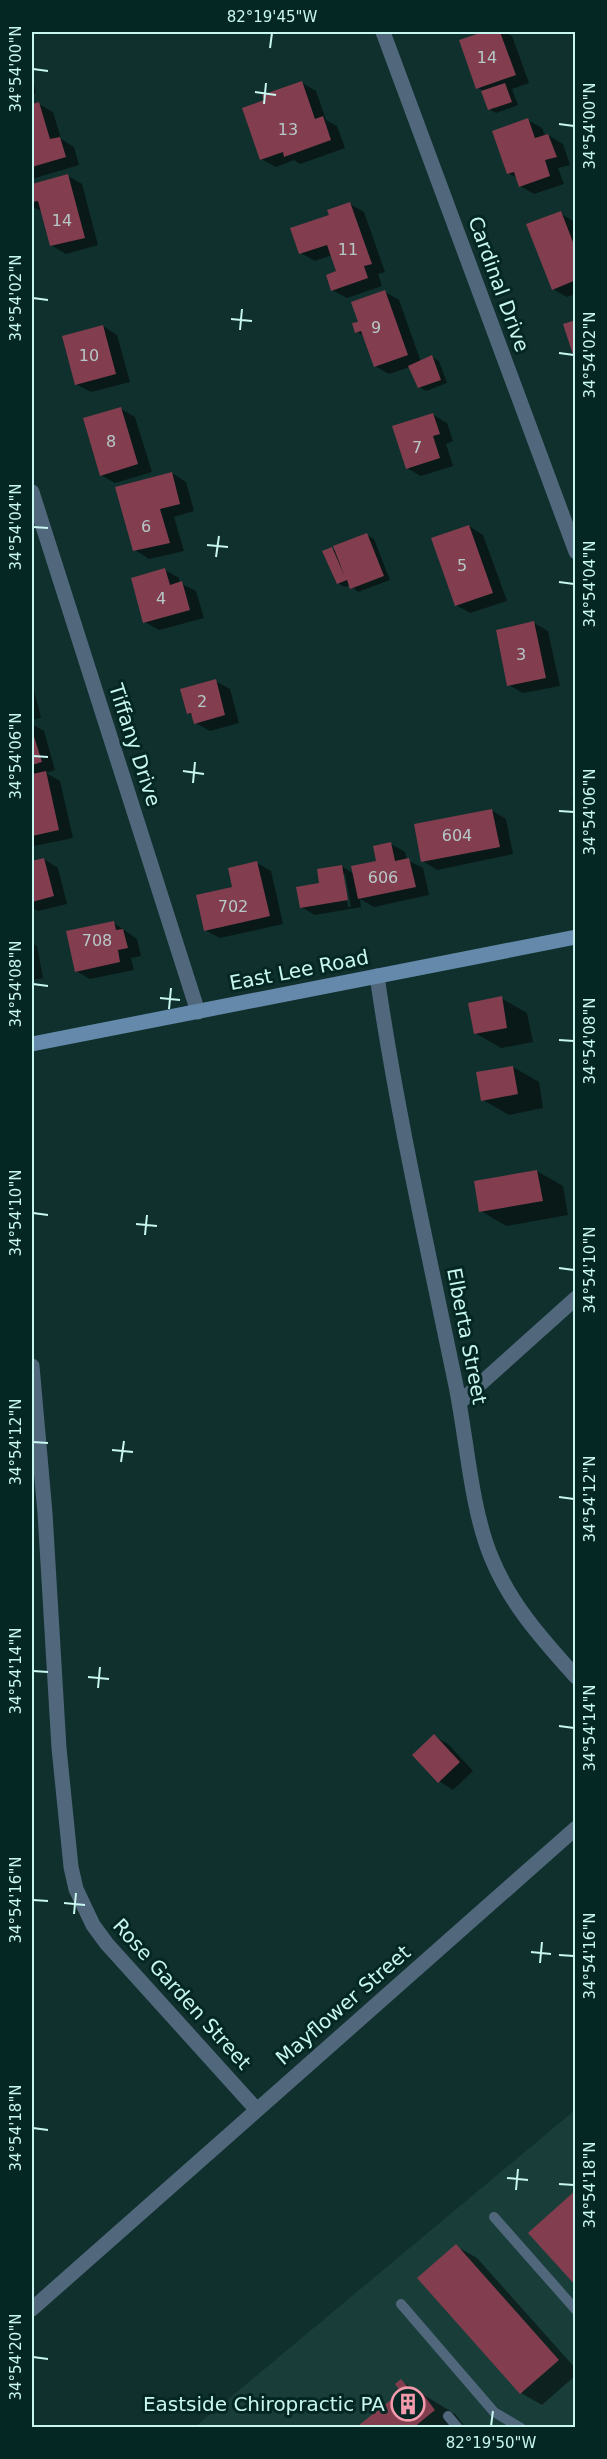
<svg xmlns="http://www.w3.org/2000/svg" width="607" height="2459" font-family="'DejaVu Sans',sans-serif">
<style>
.built{fill:#193e3a}
.shadow{fill:#0007;fill-rule:evenodd}
.building{fill:#823e4e}
.lines{fill:none;stroke-linecap:round;stroke-linejoin:round}
.lane{stroke:#50677c;stroke-width:10}
.street{stroke:#50677c;stroke-width:15}
.secondary{stroke:#6489aa;stroke-width:15}
.ticks{fill:none;stroke:#c8f6f0;stroke-width:2}
.labels{text-anchor:middle;stroke-width:6;stroke-linejoin:round;paint-order:stroke}
.number-label{font-size:16px;fill:#b6c8c8}
.street-label{font-size:20px;fill:#c8f6f0;stroke:#052723}
.poi-label{font-size:20px;fill:#c8f6f0;stroke:#052723;text-anchor:end}
.neatline{fill:none;stroke:#c8f6f0;stroke-width:2}
.ticks-label{font-size:15px;text-anchor:middle;fill:#c8f6f0}
</style>
<rect width="100%" height="100%" fill="#10302d"/>
<path class="built" d="M 575,2110 L 575,2427 L 195,2427 Z"/>
<path class="shadow" d="M 488,32 L 504,32 L 512,36 L 529,83 L 512,89 L 518,105 L 496,113 L 489,109 L 482,90 L 478,88 L 461,41 Z
M 32,75 L 36,93 L 32,94 Z
M 302,83 L 316,91 L 326,120 L 337,126 L 345,148 L 300,164 L 294,160 L 276,167 L 261,159 Z
M 39,104 L 53,112 L 61,139 L 74,147 L 79,165 L 32,179 L 32,106 Z
M 528,120 L 542,128 L 545,136 L 548,135 L 563,144 L 570,165 L 558,168 L 564,184 L 534,194 L 520,186 L 517,178 L 508,173 Z
M 68,176 L 82,184 L 98,245 L 66,254 L 51,245 L 42,211 L 32,207 L 32,185 Z
M 350,204 L 364,212 L 385,272 L 378,274 L 382,286 L 347,298 L 332,290 L 338,272 L 332,255 L 315,261 L 301,253 L 331,216 Z
M 560,213 L 576,223 L 576,294 L 567,297 L 553,289 Z
M 385,292 L 399,300 L 421,362 L 432,357 L 439,361 L 447,383 L 426,391 L 419,387 L 410,367 L 389,374 L 375,366 L 364,336 L 357,332 L 360,323 Z
M 103,326 L 117,335 L 130,382 L 91,392 L 76,384 Z
M 121,409 L 135,417 L 152,472 L 115,483 L 101,475 Z
M 432,414 L 447,423 L 453,441 L 446,444 L 453,466 L 421,476 L 407,468 Z
M 172,473 L 186,482 L 194,511 L 174,517 L 184,551 L 149,559 L 135,550 Z
M 469,526 L 483,535 L 507,601 L 470,613 L 456,605 Z
M 367,535 L 374,539 L 390,580 L 358,592 L 350,585 L 345,587 L 338,583 L 332,549 L 337,552 Z
M 165,570 L 179,578 L 180,583 L 196,591 L 204,618 L 159,630 L 145,622 Z
M 534,623 L 548,631 L 560,686 L 523,693 L 509,685 Z
M 215,681 L 230,689 L 239,723 L 210,731 L 196,723 L 194,716 L 188,713 Z
M 32,682 L 41,718 L 32,720 Z
M 32,724 L 44,731 L 55,770 L 46,773 L 60,781 L 73,838 L 34,846 L 32,845 Z
M 576,797 L 576,808 L 572,798 Z
M 491,810 L 506,819 L 513,854 L 437,870 L 423,861 Z
M 391,844 L 405,852 L 407,860 L 423,868 L 429,895 L 374,907 L 360,899 L 361,907 L 315,915 L 301,907 L 321,884 L 341,866 L 354,874 L 378,862 ZM 342,874 L 345,874 L 351,907 L 348,907 Z
M 44,859 L 58,868 L 67,904 L 38,911 L 32,908 L 32,862 Z
M 257,863 L 271,871 L 283,924 L 220,938 L 205,930 L 234,888 Z
M 114,923 L 137,939 L 141,956 L 131,958 L 134,970 L 90,979 L 76,971 Z
M 32,943 L 37,946 L 43,978 L 32,980 Z
M 501,998 L 527,1013 L 533,1042 L 501,1048 L 475,1033 Z
M 513,1067 L 539,1082 L 543,1108 L 509,1115 L 483,1100 Z
M 537,1171 L 563,1186 L 568,1215 L 506,1226 L 481,1211 Z
M 434,1736 L 448,1744 L 473,1771 L 453,1790 L 439,1781 Z
M 456,2246 L 477,2258 L 576,2369 L 576,2375 L 542,2405 L 521,2393 Z
M 401,2381 L 455,2414 L 466,2428 L 363,2428 L 403,2392 Z"/>
<path class="building" d="M 483,32 L 500,32 L 516,75 L 476,89 L 459,40 Z
M 302,81 L 315,119 L 323,116 L 331,140 L 284,157 L 283,152 L 260,160 L 242,108 L 264,100 L 262,95 Z
M 505,83 L 512,102 L 488,110 L 481,91 Z
M 39,102 L 50,139 L 60,137 L 66,157 L 32,167 L 32,104 Z
M 528,118 L 535,138 L 548,134 L 557,157 L 545,160 L 550,176 L 519,187 L 514,172 L 507,174 L 492,131 Z
M 68,174 L 85,238 L 50,246 L 38,201 L 32,202 L 32,184 Z
M 350,202 L 372,264 L 364,266 L 368,278 L 331,291 L 326,275 L 336,271 L 327,245 L 299,254 L 290,228 L 329,215 L 327,210 Z
M 561,211 L 576,250 L 576,280 L 552,290 L 526,224 Z
M 385,290 L 408,355 L 374,367 L 361,331 L 355,333 L 352,323 L 358,322 L 351,302 Z
M 576,320 L 576,361 L 575,361 L 563,324 Z
M 103,325 L 116,374 L 75,385 L 62,336 Z
M 432,355 L 441,380 L 418,388 L 408,366 Z
M 121,407 L 138,464 L 100,476 L 83,418 Z
M 433,413 L 440,434 L 433,436 L 440,458 L 406,469 L 392,426 Z
M 172,472 L 180,504 L 160,509 L 170,543 L 133,551 L 115,487 Z
M 469,525 L 493,593 L 455,606 L 431,538 Z
M 367,533 L 384,576 L 350,589 L 347,580 L 337,584 L 322,551 L 332,547 L 345,577 L 333,546 Z
M 165,568 L 170,585 L 182,581 L 190,610 L 143,623 L 131,578 Z
M 534,621 L 546,678 L 507,686 L 496,630 Z
M 216,679 L 225,715 L 194,724 L 191,713 L 187,714 L 180,689 Z
M 32,730 L 42,762 L 32,765 Z
M 46,771 L 59,830 L 32,836 L 32,774 Z
M 492,809 L 500,847 L 421,862 L 414,824 Z
M 391,842 L 395,861 L 409,858 L 416,887 L 358,899 L 351,866 L 376,861 L 373,846 Z
M 44,858 L 54,896 L 32,902 L 32,861 Z
M 257,861 L 270,916 L 204,931 L 196,895 L 232,887 L 228,868 Z
M 342,865 L 348,900 L 300,908 L 296,887 L 319,883 L 317,869 Z
M 114,921 L 116,930 L 123,929 L 128,948 L 118,950 L 120,962 L 75,972 L 66,931 Z
M 502,996 L 507,1028 L 474,1034 L 468,1003 Z
M 513,1066 L 518,1094 L 481,1101 L 476,1072 Z
M 537,1170 L 543,1201 L 479,1212 L 474,1181 Z
M 434,1734 L 460,1762 L 438,1783 L 412,1755 Z
M 576,2190 L 576,2286 L 528,2233 Z
M 456,2244 L 559,2360 L 520,2394 L 417,2278 Z
M 401,2379 L 416,2397 L 422,2393 L 435,2410 L 413,2428 L 361,2428 L 359,2425 L 401,2392 L 395,2384 Z"/>
<g class="lines">
<path class="lane" d="M 494,2217 L 576,2310
M 401,2304 L 494,2412 L 521,2428
M 448,2416 L 458,2428"/>
<path class="street" d="M 383,32 L 576,552
M 32,492 L 198,1012
M 377,976 C 397,1114 428,1250 456,1386 C 467,1440 471,1510 492,1559 C 511,1605 543,1640 576,1677
M 32,1366 L 45,1513 L 59,1748 L 71,1867 L 76,1889 L 93,1925 L 107,1944 L 256,2109
M 459,1403 L 576,1298
M 32,2309 L 576,1828"/>
<path class="secondary" d="M 32,1044 L 576,937"/>
</g>
<path class="ticks" d="M 270,48 L 272,33M 33,69 L 48,71M 255,92 L 276,95M 264,104 L 266,83M 559,124 L 574,126M 33,298 L 48,300M 231,319 L 252,321M 240,330 L 242,309M 559,353 L 574,355M 33,527 L 48,528M 207,545 L 228,547M 216,557 L 219,536M 559,582 L 574,584M 33,756 L 48,757M 183,771 L 204,774M 193,783 L 195,762M 559,811 L 574,812M 33,984 L 48,986M 160,998 L 180,1000M 169,1009 L 171,988M 559,1040 L 574,1041M 33,1213 L 48,1215M 136,1224 L 157,1226M 145,1235 L 147,1215M 559,1268 L 574,1270M 33,1442 L 48,1443M 112,1450 L 133,1452M 121,1462 L 124,1441M 559,1497 L 574,1499M 33,1671 L 48,1672M 88,1677 L 109,1679M 98,1688 L 100,1667M 559,1726 L 574,1728M 33,1900 L 48,1901M 64,1903 L 85,1905M 74,1914 L 76,1893M 531,1952 L 551,1954M 559,1955 L 574,1956M 540,1963 L 542,1942M 33,2128 L 48,2130M 507,2178 L 528,2180M 559,2184 L 574,2185M 516,2190 L 518,2169M 33,2357 L 48,2359M 491,2426 L 493,2411"/>
<defs>
<g id="building-ring" transform="scale(1.725)"><circle r="9.5" fill="#052723" stroke="#f29aac" stroke-width="1.5"/><path d="M-4-6H4V6H1V3H-1V6H-4ZM-2.5-4.3h1.7v1.8h-1.7ZM.8-4.3h1.7v1.8H.8ZM-2.5-1h1.7V.8h-1.7ZM.8-1h1.7V.8H.8Z" fill="#f29aac"/></g>
</defs>
<g fill-rule="evenodd">
<use href="#building-ring" x="408" y="2404"/>
</g>
<g class="labels">
<g class="number-label">
<text x="487" y="63">14</text>
<text x="288" y="135">13</text>
<text x="62" y="226">14</text>
<text x="348" y="255">11</text>
<text x="376" y="333">9</text>
<text x="89" y="361">10</text>
<text x="111" y="447">8</text>
<text x="417" y="453">7</text>
<text x="146" y="532">6</text>
<text x="462" y="571">5</text>
<text x="161" y="604">4</text>
<text x="521" y="660">3</text>
<text x="202" y="707">2</text>
<text x="457" y="841">604</text>
<text x="383" y="883">606</text>
<text x="233" y="912">702</text>
<text x="97" y="946">708</text>
</g>
<g class="street-label">
<text transform="translate(499 284) rotate(70)" y="7">Cardinal Drive</text>
<text transform="translate(135 745) rotate(72)" y="7">Tiffany Drive</text>
<text transform="translate(299 970) rotate(-11)" y="7">East Lee Road</text>
<text transform="translate(467 1336) rotate(79)" y="7">Elberta Street</text>
<text transform="translate(182 1994) rotate(48)" y="7">Rose Garden Street</text>
<text transform="translate(343 2005) rotate(-41)" y="7">Mayflower Street</text>
</g>
<g class="poi-label">
<text x="385" y="2411">Eastside Chiropractic PA</text>
</g>
</g>
<rect width="607" height="2459" fill="none" stroke="#052723" stroke-width="66"/>
<rect x="33" y="33" width="541" height="2393" class="neatline"/>
<g class="ticks-label">
<text x="272" y="22">82°19'45"W</text>
<text transform="translate(16 69) rotate(-90)" y="5">34°54'00"N</text>
<text transform="translate(590 126) rotate(-90)" y="5">34°54'00"N</text>
<text transform="translate(16 298) rotate(-90)" y="5">34°54'02"N</text>
<text transform="translate(590 355) rotate(-90)" y="5">34°54'02"N</text>
<text transform="translate(16 527) rotate(-90)" y="5">34°54'04"N</text>
<text transform="translate(590 584) rotate(-90)" y="5">34°54'04"N</text>
<text transform="translate(16 756) rotate(-90)" y="5">34°54'06"N</text>
<text transform="translate(590 812) rotate(-90)" y="5">34°54'06"N</text>
<text transform="translate(16 984) rotate(-90)" y="5">34°54'08"N</text>
<text transform="translate(590 1041) rotate(-90)" y="5">34°54'08"N</text>
<text transform="translate(16 1213) rotate(-90)" y="5">34°54'10"N</text>
<text transform="translate(590 1270) rotate(-90)" y="5">34°54'10"N</text>
<text transform="translate(16 1442) rotate(-90)" y="5">34°54'12"N</text>
<text transform="translate(590 1499) rotate(-90)" y="5">34°54'12"N</text>
<text transform="translate(16 1671) rotate(-90)" y="5">34°54'14"N</text>
<text transform="translate(590 1728) rotate(-90)" y="5">34°54'14"N</text>
<text transform="translate(16 1900) rotate(-90)" y="5">34°54'16"N</text>
<text transform="translate(590 1956) rotate(-90)" y="5">34°54'16"N</text>
<text transform="translate(16 2128) rotate(-90)" y="5">34°54'18"N</text>
<text transform="translate(590 2185) rotate(-90)" y="5">34°54'18"N</text>
<text transform="translate(16 2357) rotate(-90)" y="5">34°54'20"N</text>
<text x="491" y="2448">82°19'50"W</text>
</g>
</svg>
